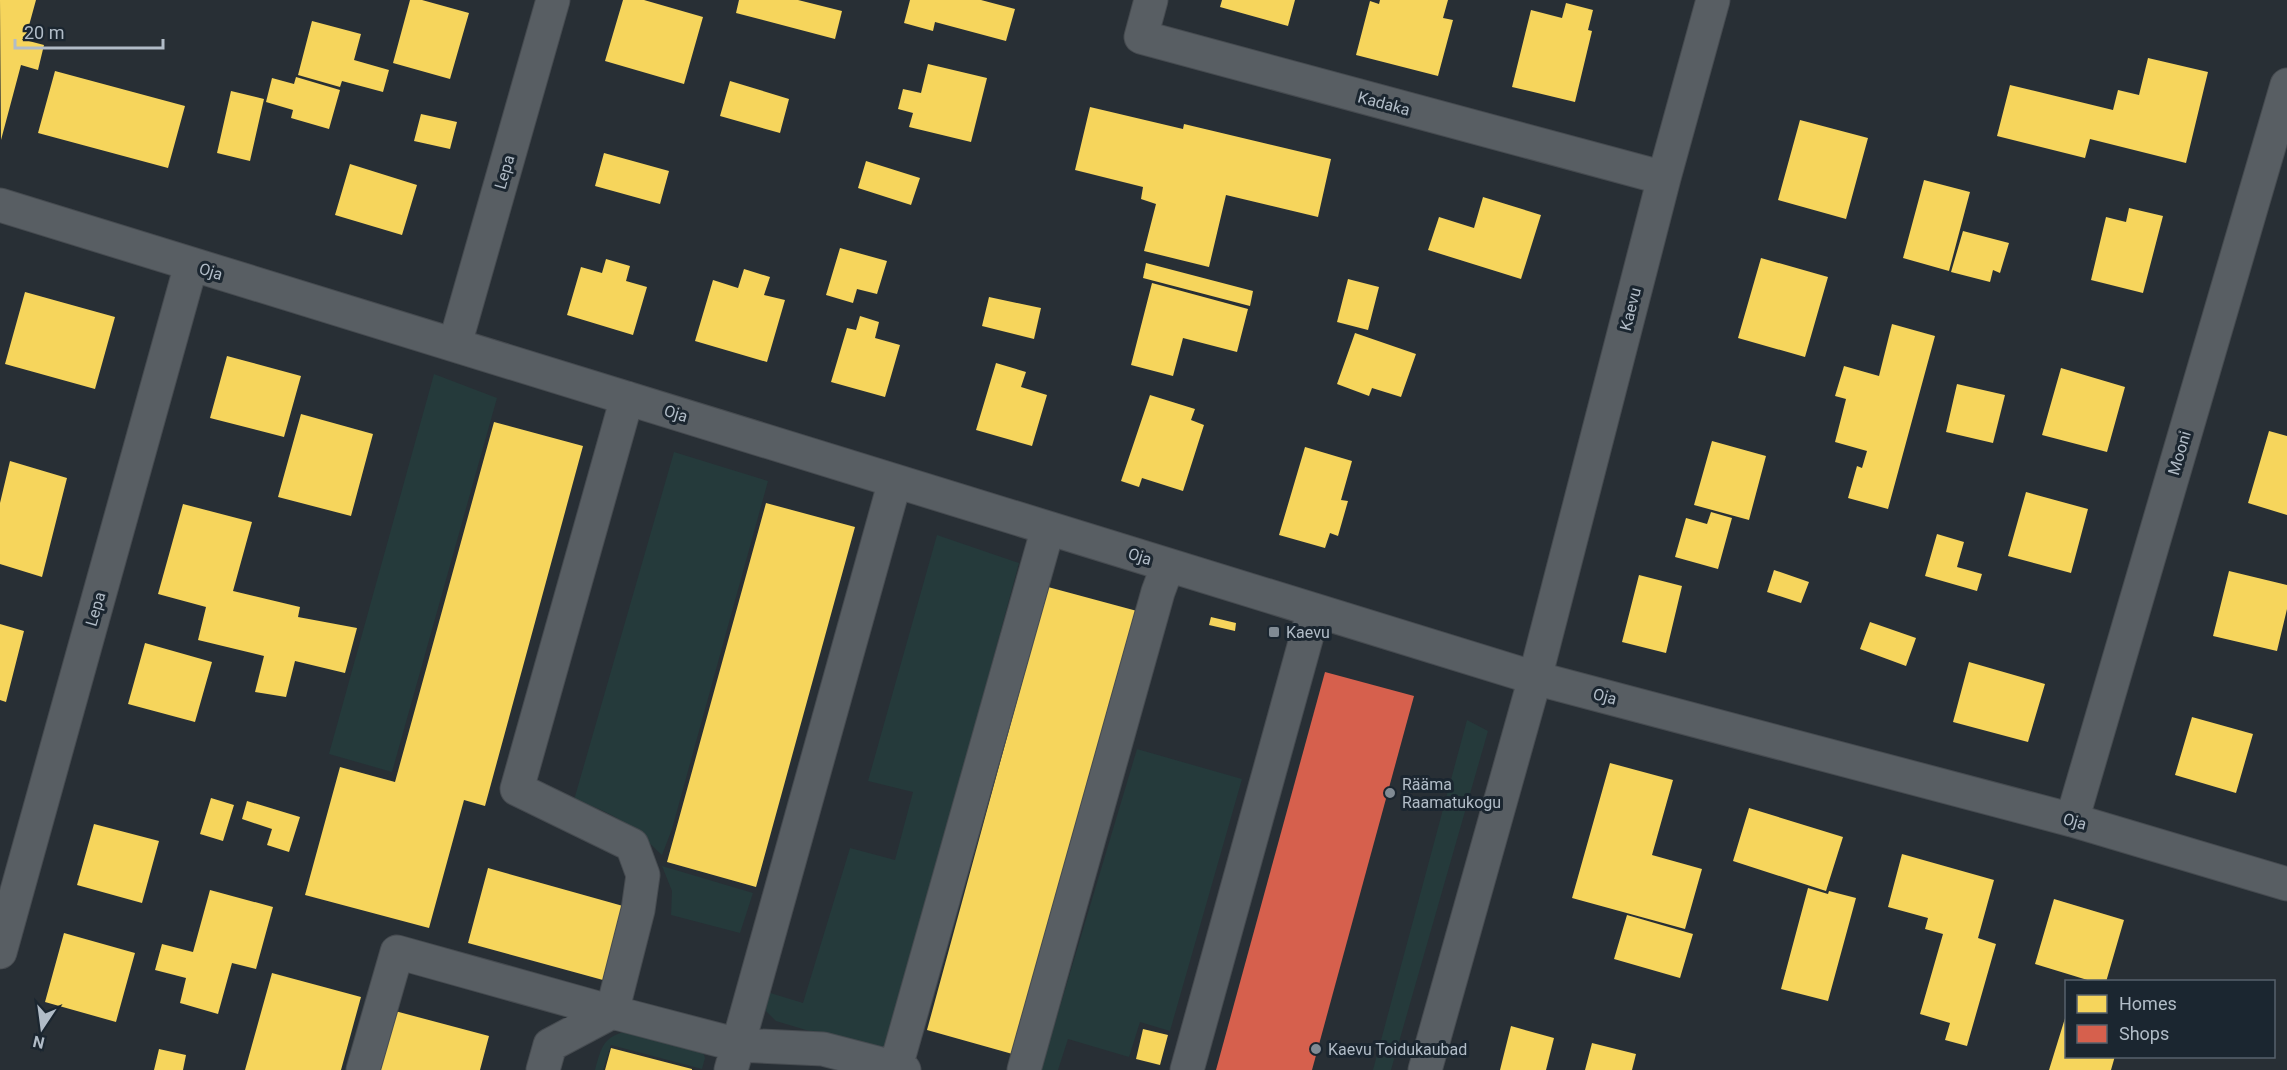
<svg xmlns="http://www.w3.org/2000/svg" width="2287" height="1070" font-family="Roboto,sans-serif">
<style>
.green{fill:#253a3b}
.homes{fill:#f6d55c}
.shops{fill:#d6604d}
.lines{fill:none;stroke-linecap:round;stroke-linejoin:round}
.minor-casing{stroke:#464b50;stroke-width:35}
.minor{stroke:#585e63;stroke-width:33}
.poi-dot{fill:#818b94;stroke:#1b2630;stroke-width:2}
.labels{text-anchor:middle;stroke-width:6;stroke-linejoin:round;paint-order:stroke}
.street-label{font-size:16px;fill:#b1bcc7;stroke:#1b2630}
.poi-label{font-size:16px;fill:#b1bcc7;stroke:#1b2630;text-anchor:start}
</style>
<rect width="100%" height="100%" fill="#282f35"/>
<path class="green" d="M 434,374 L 497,398 L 392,772 L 329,754 Z
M 674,452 L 768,481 L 672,829 L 662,855 C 633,827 614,812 574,800 Z
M 937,535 L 1019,563 L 886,1054 L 776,1021 L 766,1011 L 767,992 L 803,1003 L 850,848 L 895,860 L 913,792 L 868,781 Z
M 1467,720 L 1488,731 L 1391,1070 L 1373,1070 Z
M 1137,749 L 1242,779 L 1170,1031 L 1140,1022 L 1129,1057 L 1068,1039 L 1058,1070 L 1041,1070 Z
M 662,866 L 753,893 L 740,933 L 671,915 L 672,891 Z
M 635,1028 L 702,1049 L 705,1058 L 702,1069 L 611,1045 L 603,1070 L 595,1070 C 603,1040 605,1037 635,1028 Z"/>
<path class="homes" d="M 0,0 L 36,0 L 25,40 L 44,45 L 38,70 L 21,65 L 1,140 Z
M 410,0 L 422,0 L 469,13 L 450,79 L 393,63 Z
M 623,0 L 644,0 L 703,17 L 684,84 L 605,61 Z
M 739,0 L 798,0 L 842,11 L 835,39 L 736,13 Z
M 910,0 L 981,0 L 1015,9 L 1006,41 L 935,22 L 933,31 L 904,23 Z
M 1222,0 L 1295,0 L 1288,26 L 1220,7 Z
M 1380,0 L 1448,0 L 1443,18 L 1453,20 L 1438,76 L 1356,55 L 1370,1 L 1379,4 Z
M 1566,3 L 1593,10 L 1588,30 L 1592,31 L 1575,102 L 1512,87 L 1531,10 L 1562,18 Z
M 312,21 L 361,34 L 354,60 L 389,70 L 383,92 L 342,81 L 340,87 L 298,75 Z
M 2148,58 L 2208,72 L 2186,163 L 2090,139 L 2085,158 L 1997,136 L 2010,85 L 2113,110 L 2118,90 L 2139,95 Z
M 928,64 L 987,78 L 971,142 L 909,127 L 913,113 L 898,109 L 903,89 L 921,93 Z
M 55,71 L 185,106 L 168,168 L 38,133 Z
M 296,77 L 340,90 L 329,129 L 291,118 L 293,110 L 266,102 L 272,78 L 294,84 Z
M 730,81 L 789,99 L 780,133 L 720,116 Z
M 231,91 L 264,99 L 250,161 L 217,153 Z
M 1090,107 L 1183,129 L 1184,124 L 1331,159 L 1318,217 L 1226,195 L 1209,267 L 1144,251 L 1156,204 L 1141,199 L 1143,187 L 1075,170 Z
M 421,114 L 457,122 L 450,149 L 414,141 Z
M 1800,120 L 1868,138 L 1846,219 L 1778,200 Z
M 604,153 L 669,171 L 660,204 L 595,186 Z
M 866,161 L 920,178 L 911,205 L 858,188 Z
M 350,164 L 417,185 L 402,235 L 335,215 Z
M 1924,180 L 1970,192 L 1949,271 L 1903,258 Z
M 1483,197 L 1541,215 L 1521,279 L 1428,250 L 1439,217 L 1474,228 Z
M 2129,208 L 2163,216 L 2143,293 L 2091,280 L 2106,217 L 2126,222 Z
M 1963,231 L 2009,243 L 2000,273 L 1993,270 L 1990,282 L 1951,272 Z
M 840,248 L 887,261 L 877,294 L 857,289 L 853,303 L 826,295 Z
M 1761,258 L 1828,277 L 1805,357 L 1738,338 Z
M 606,259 L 630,266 L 626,281 L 647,287 L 633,335 L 567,315 L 581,267 L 602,273 Z
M 1146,263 L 1253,291 L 1250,306 L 1143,278 Z
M 744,269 L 770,277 L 764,295 L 785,300 L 767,362 L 695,341 L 713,280 L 738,288 Z
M 1348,279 L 1379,287 L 1368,330 L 1337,322 Z
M 1152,283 L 1248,309 L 1237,352 L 1183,338 L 1173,376 L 1131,365 Z
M 25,292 L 115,317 L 95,389 L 5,364 Z
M 989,297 L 1041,308 L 1034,339 L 982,326 Z
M 860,316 L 879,322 L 875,338 L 900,345 L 885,397 L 831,382 L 847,328 L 856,330 Z
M 1892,324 L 1935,336 L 1888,509 L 1848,498 L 1857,466 L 1862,468 L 1867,451 L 1835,442 L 1846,399 L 1835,396 L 1844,366 L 1879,376 Z
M 1355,333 L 1416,354 L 1401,397 L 1372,388 L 1369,396 L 1337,384 Z
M 227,356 L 301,376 L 284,437 L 210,418 Z
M 996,363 L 1026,372 L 1021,387 L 1047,395 L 1032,446 L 976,430 Z
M 2061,368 L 2125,387 L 2107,452 L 2042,435 Z
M 1957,384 L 2005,395 L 1993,443 L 1946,432 Z
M 1150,395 L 1195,409 L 1191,420 L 1204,425 L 1183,491 L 1142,478 L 1139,487 L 1121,481 Z
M 301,414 L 373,434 L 351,516 L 278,497 Z
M 494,422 L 583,446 L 485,806 L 464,800 L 429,928 L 305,895 L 340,767 L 395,782 Z
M 2269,431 L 2287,436 L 2287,515 L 2248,503 Z
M 1712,441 L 1766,456 L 1749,520 L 1694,505 Z
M 1305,447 L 1352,461 L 1341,500 L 1348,501 L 1338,536 L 1330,533 L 1325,548 L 1279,535 Z
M 10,461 L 67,478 L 42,577 L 0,564 L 0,503 Z
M 2026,492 L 2088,509 L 2071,573 L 2008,556 Z
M 766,503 L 855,527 L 756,887 L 667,862 Z
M 183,504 L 252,522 L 233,591 L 300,607 L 298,617 L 357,628 L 345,673 L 295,661 L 286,697 L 255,692 L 264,656 L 198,640 L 206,607 L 158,594 Z
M 1711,512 L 1732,518 L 1718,569 L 1675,557 L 1686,518 L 1707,524 Z
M 1937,534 L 1964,542 L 1957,567 L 1982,574 L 1977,591 L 1925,576 Z
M 1774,570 L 1809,582 L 1801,603 L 1767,592 Z
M 2229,571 L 2287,585 L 2287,609 L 2277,651 L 2213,636 Z
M 1639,575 L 1682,586 L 1666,653 L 1622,642 Z
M 1048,587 L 1137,611 L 1016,1055 L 927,1030 Z
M 1211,617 L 1236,623 L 1235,631 L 1209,625 Z
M 1870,622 L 1916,638 L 1906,666 L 1860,649 Z
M 0,624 L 24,631 L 6,702 L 0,700 Z
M 145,643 L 212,662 L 195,722 L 128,704 Z
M 1969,662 L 2045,684 L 2028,742 L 1953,722 Z
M 2192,717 L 2253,734 L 2236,793 L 2175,775 Z
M 1610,763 L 1673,780 L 1652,855 L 1702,869 L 1685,929 L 1572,898 Z
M 211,798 L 234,805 L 223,841 L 200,834 Z
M 247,801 L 300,817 L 289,852 L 267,845 L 272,829 L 242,819 Z
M 1749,808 L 1843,837 L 1826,891 L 1733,861 Z
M 94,824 L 159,841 L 142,903 L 77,885 Z
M 1902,854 L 1994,880 L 1978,938 L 1996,944 L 1967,1046 L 1945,1040 L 1950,1023 L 1920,1014 L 1943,934 L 1925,929 L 1928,918 L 1888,907 Z
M 488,868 L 623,906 L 603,980 L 468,943 Z
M 1808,888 L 1828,894 L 1829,891 L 1856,898 L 1828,1001 L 1781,989 Z
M 210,890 L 273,907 L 256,969 L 232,963 L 218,1014 L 180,1003 L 186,978 L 155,970 L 162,944 L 193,952 Z
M 2054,899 L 2124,920 L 2106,982 L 2094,982 L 2035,964 Z
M 1627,915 L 1693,934 L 1680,978 L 1614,959 Z
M 64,933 L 135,953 L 116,1022 L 45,1002 Z
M 272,973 L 361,997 L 341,1070 L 245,1070 Z
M 395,1011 L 489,1036 L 480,1070 L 379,1070 Z
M 2066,1015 L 2066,1056 L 2115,1056 L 2111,1070 L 2049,1070 Z
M 1511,1026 L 1554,1038 L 1546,1070 L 1500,1070 Z
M 1143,1029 L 1168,1035 L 1160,1065 L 1136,1059 Z
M 1592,1043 L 1636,1054 L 1632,1070 L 1585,1070 Z
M 611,1048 L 692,1069 L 692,1070 L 605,1070 Z
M 159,1049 L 186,1055 L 183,1070 L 154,1070 Z"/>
<path class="shops" d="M 1325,672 L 1414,696 L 1312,1070 L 1216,1070 Z"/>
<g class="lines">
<g class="minor-casing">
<path id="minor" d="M 1151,0 L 1141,37 L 1664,178
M 0,205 L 1535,678 L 2072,820 L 2287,884
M 455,344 L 553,0
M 2072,820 L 2287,85
M 0,952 L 191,265
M 363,1070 L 397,952 L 612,1012 L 738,1045 L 823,1049 L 904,1070
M 543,1070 L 550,1045 L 612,1012 L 638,910 L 643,875 L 632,845 L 517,789 L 627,398
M 731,1070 L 895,481
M 895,1070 L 1048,528
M 1024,1070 L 1158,592 L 1168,565
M 1187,1070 L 1314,610
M 1425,1070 L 1535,678 L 1664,178 L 1713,0"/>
</g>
<use href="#minor" class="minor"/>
</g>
<g class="poi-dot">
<rect x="1268" y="626" width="12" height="12" rx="3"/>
<circle cx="1390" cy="793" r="6"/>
<circle cx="1316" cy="1049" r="6"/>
</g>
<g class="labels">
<g class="street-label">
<text transform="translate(1384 103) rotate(15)" y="6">Kadaka</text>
<text transform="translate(504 172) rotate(-74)" y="6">Lepa</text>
<text transform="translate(211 271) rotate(17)" y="6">Oja</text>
<text transform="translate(1630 309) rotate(-76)" y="6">Kaevu</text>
<text transform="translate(676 413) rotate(17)" y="6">Oja</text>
<text transform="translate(2179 453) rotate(-74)" y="6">Mooni</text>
<text transform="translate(1140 556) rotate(17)" y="6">Oja</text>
<text transform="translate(95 609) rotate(-74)" y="6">Lepa</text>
<text transform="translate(1605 696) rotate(15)" y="6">Oja</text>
<text transform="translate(2075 821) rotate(16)" y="6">Oja</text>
</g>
<g class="poi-label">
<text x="1286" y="638">Kaevu</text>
<text x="1402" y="790">Rääma<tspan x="1402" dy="18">Raamatukogu</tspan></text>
<text x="1328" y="1055">Kaevu Toidukaubad</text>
</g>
</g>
<rect x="2065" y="980" width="210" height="78" fill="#1b2630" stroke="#57626c" stroke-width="1.5"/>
<rect x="2077" y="995" width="30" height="18" fill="#f6d55c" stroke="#57626c" stroke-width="1.5"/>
<text x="2119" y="1010" font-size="18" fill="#b1bcc7">Homes</text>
<rect x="2077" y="1025" width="30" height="18" fill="#d6604d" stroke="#57626c" stroke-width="1.5"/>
<text x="2119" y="1040" font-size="18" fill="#b1bcc7">Shops</text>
<g transform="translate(42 1028) rotate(193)" stroke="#1b2630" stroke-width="4.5" paint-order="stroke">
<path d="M0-4.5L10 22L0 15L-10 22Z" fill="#b1bcc7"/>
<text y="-9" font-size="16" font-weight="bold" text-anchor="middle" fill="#b1bcc7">N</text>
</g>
<path d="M15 39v9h148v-9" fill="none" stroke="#b1bcc7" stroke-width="3"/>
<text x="24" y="39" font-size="18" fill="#b1bcc7" stroke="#1b2630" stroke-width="4.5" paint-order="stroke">20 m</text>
</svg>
